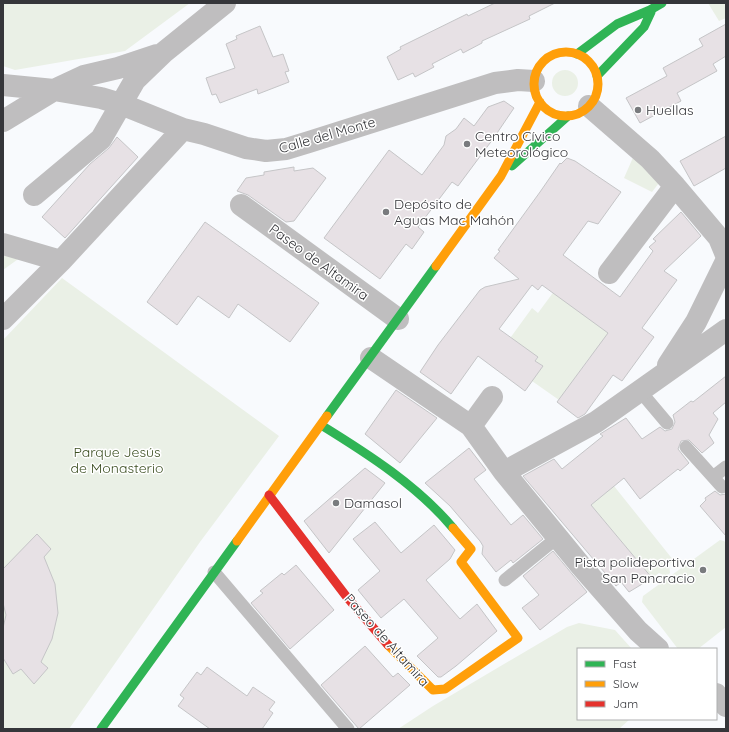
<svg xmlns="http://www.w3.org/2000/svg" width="729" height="732" font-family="Quicksand,sans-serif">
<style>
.green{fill:#eaf0e6}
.building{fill:#e7e1e5;stroke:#c5c5c7}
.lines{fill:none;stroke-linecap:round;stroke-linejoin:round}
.lane{stroke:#bfbebf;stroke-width:13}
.street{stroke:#bfbebf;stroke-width:22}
.fast{stroke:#30b455;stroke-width:9}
.slow{stroke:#ff9f0a;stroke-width:9}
.jam{stroke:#e5322d;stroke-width:9}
.poi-dot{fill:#797b7e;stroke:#fff;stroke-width:1.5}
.labels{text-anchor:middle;stroke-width:3;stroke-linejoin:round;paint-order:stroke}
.poi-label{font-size:14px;fill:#35363a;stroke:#fff;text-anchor:start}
.street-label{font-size:14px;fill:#35363a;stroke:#fff}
.park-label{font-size:14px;fill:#3b4e21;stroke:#fff}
</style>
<rect width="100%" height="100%" fill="#f8fafd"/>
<path class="green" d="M 3,3 L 190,3 L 125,51 L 15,70 L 3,66 Z
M 708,3 L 726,3 L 726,18 L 719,21 Z
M552 83a13 13 0 1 1 26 0a13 13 0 1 1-26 0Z
M 635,153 L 662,179 L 652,192 L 624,178 Z
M 3,251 L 21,257 L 3,270 Z
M 62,278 L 279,436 L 200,542 L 69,729 L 3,729 L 3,340 Z
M 555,290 L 631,319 L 589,358 L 559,400 L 532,381 L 543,366 L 535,361 L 538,358 L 508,341 L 532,308 L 538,313 Z
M 614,486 L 674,561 L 669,564 L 670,573 L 666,576 L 659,573 L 652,578 L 591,505 Z
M 720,540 L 724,541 L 726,543 L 726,627 L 698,649 L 678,649 L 642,602 L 643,596 Z
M 579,623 L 615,630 L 632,649 L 578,649 L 578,719 L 630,719 L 619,729 L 398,729 L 433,706 L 567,627 Z"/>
<path class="building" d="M 495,3 L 555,3 L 529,16 L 530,19 L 482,41 L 482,43 L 463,53 L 461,49 L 432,64 L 434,67 L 415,77 L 413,73 L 398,80 L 387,57 L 401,49 L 400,47 L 467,14 L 468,16 Z
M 726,24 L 726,56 L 713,64 L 717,71 L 677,93 L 681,101 L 640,123 L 626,98 L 667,76 L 663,68 L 703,46 L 699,39 Z
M 260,26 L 273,57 L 283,54 L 289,71 L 285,72 L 289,82 L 258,94 L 257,89 L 220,103 L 216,94 L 212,95 L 206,78 L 235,68 L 226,44 L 237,39 L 236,36 Z
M 504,101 L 514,108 L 493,139 L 458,186 L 452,182 L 418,227 L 424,232 L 412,249 L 406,244 L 380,279 L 324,238 L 389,150 L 422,175 L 444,145 L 446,136 L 456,129 L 464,118 L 474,126 L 488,107 Z
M 726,136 L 726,168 L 694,186 L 680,161 Z
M 117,137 L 138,157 L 65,238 L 42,217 L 90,164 L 109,148 Z
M 567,158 L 575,161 L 621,192 L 598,224 L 588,221 L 563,255 L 620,297 L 653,251 L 649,247 L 656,241 L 653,239 L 681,212 L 701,236 L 664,271 L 677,280 L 642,328 L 654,337 L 622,381 L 613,375 L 585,414 L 578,418 L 557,402 L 608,333 L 542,285 L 538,290 L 532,285 L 499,329 L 538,357 L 535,361 L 543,366 L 525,391 L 478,356 L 451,394 L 420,372 L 438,345 L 480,290 L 485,287 L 519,279 L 494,258 L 500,251 L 498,250 L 540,192 L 560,163 L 561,164 Z
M 294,167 L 294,171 L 313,168 L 326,178 L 294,221 L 286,222 L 248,195 L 237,191 L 246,178 L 264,175 L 264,172 Z
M 205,222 L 319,303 L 290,342 L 238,304 L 229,318 L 198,296 L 177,325 L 147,302 Z
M 726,376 L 726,402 L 713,413 L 718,419 L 709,435 L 714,443 L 702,453 L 689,440 L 681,441 L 678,449 L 689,463 L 680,471 L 678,469 L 640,499 L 624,478 L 591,505 L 652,578 L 629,592 L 621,582 L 616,586 L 523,476 L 554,459 L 562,469 L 603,436 L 600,434 L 626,418 L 642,439 L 660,427 L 665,431 L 672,429 L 675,422 L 673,415 L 691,401 L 693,402 Z
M 396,390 L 437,418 L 400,463 L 365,434 Z
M 469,448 L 486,470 L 474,479 L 511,525 L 523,515 L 543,539 L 513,563 L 511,560 L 496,572 L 482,554 L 483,546 L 480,541 L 450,506 L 425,483 Z
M 365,468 L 385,483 L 329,553 L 304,521 Z
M 715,491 L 720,495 L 726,494 L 726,536 L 700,506 L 706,500 L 705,498 Z
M 375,522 L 401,553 L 434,525 L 455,550 L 450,559 L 426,580 L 460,619 L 477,604 L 497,631 L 456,666 L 441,677 L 438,677 L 417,656 L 438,638 L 404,599 L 381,618 L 358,590 L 380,571 L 353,539 Z
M 37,534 L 51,549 L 44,557 L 55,584 L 58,613 L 52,639 L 41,662 L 48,668 L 34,684 L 21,669 L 13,674 L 3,658 L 3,628 L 6,615 L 3,603 L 3,569 Z
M 553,551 L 587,592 L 540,630 L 522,608 L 539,595 L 523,576 Z
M 296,565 L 334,610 L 290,649 L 251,603 L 263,593 L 260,591 L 282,573 L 284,575 Z
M 365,646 L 393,677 L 398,673 L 410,685 L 359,729 L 321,685 Z
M 207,667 L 247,696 L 253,687 L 275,702 L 269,710 L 273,713 L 262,729 L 210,729 L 178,706 L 184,698 L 180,695 L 197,672 L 201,675 Z"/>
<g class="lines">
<path class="lane" d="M 640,391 L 667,423
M 686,447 L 722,487
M 713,477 L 726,467
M 214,572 L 348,729
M 505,580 L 558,537"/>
<path class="street" d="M 3,85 L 54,90 L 101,98 L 121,104 L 183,129 L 204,134 L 246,148 L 266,151 L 286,149 L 309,142 L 495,83 L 518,80 L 534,81
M 589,106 L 650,159 L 675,186 L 719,238 L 726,255
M 3,121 L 54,90 L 84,76 L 118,68 L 157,55
M 34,195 L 101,139 L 135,80 L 163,53 L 225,3
M 241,205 L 398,319
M 3,244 L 61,261
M 609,273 L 675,186
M 3,319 L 61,261 L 183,129
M 371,358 L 471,426 L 504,472 L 581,566 L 638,631 L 658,649
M 668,365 L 696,322 L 726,261
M 471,426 L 492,397
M 504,472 L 596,422 L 726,330
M 716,694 L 726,706"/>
<path class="fast" d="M 577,54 L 617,24 L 650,10 L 662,3
M 597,76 L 644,27 L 651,12
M 512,166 L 568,116
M 327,416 L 436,266
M 321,425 C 368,454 418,486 453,528
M 101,729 L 237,541"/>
<path class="slow" d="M534 84a32 32 0 1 1 64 0a32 32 0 1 1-64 0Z
M 436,266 L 501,176 L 540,102
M 237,541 L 327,416
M 388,645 L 433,690 L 445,689 L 518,638 L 461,562 L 471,549 L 453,528"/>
<path class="jam" d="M 269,495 L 346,596 L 388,645"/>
</g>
<g class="poi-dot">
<circle cx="638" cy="110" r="4"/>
<circle cx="467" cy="144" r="4"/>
<circle cx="386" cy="212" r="4"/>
<circle cx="336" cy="503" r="4"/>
<circle cx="703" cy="570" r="4"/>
</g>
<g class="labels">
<g class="poi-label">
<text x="646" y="115">Huellas</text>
<text x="475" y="141">Centro Cívico<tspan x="475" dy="16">Meteorológico</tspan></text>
<text x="394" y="209">Depósito de<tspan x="394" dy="16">Aguas Mac Mahón</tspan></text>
<text x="344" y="508">Damasol</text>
<text x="695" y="567" text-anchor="end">Pista polideportiva<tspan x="695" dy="16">San Pancracio</tspan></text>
</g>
<g class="street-label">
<text transform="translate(327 135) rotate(-16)" y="5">Calle del Monte</text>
<text transform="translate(319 262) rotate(36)" y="5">Paseo de Altamira</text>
<text transform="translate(387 640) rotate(48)" y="5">Paseo de Altamira</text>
</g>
<g class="park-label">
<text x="117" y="457">Parque Jesús<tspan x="117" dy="16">de Monasterio</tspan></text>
</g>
</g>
<rect width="729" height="732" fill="none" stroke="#35363a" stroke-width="8"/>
<rect x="577" y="648" width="140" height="72" fill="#ffffff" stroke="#aeafb0"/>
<rect x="585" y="661" width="20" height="6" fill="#30b455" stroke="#aeafb0"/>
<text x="613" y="668" font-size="12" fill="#35363a">Fast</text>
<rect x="585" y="681" width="20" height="6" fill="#ff9f0a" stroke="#aeafb0"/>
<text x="613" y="688" font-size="12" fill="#35363a">Slow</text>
<rect x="585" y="701" width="20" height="6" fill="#e5322d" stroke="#aeafb0"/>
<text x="613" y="708" font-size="12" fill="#35363a">Jam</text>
</svg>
